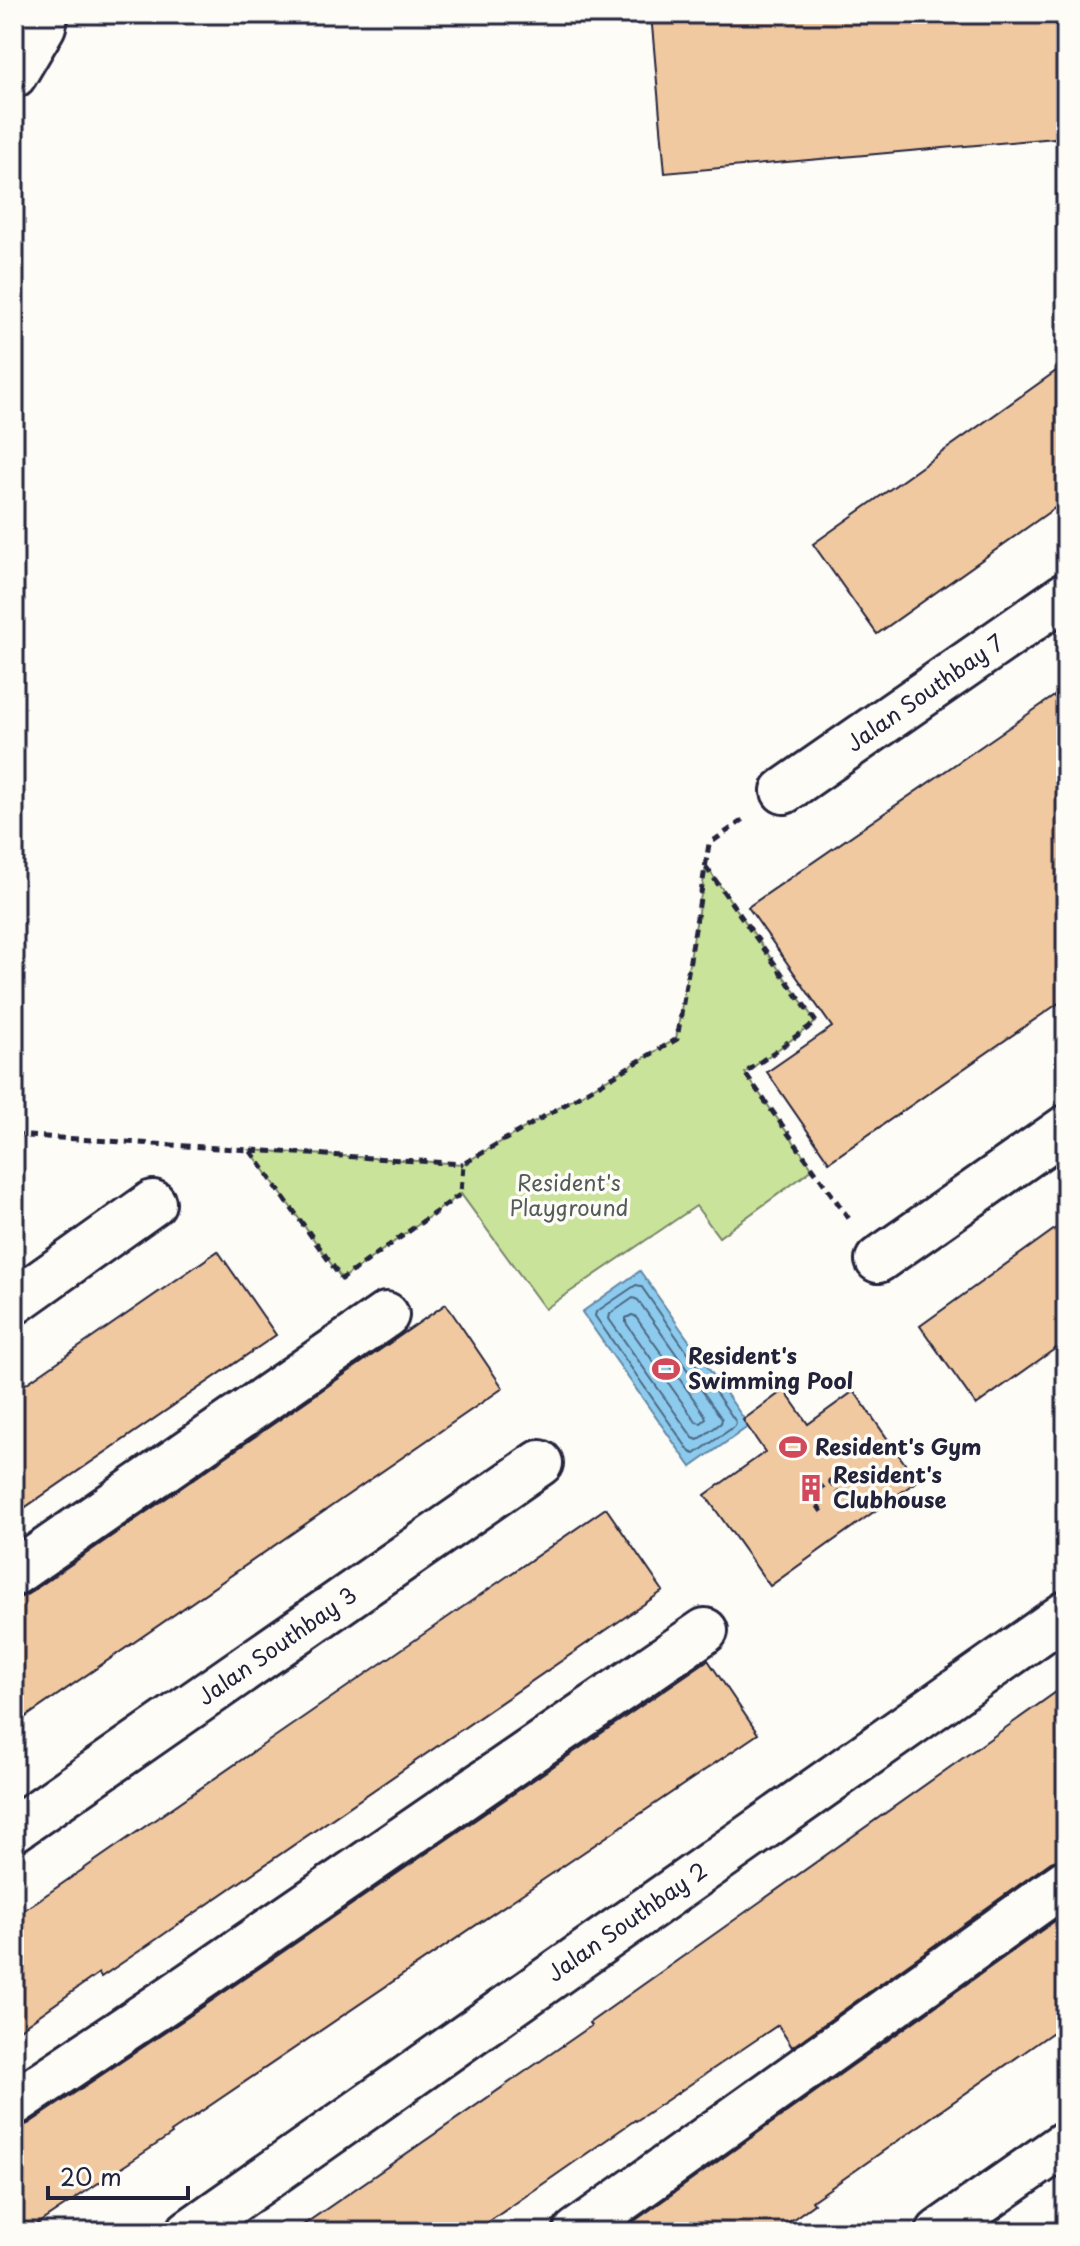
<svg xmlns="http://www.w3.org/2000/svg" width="1080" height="2246" font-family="'Playpen Sans',sans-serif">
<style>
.green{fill:#c9e49a;stroke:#76836a;stroke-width:2}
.water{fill:#8ccbed;stroke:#6287a6;stroke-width:2}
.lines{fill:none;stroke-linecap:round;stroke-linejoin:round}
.shore{stroke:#4c6682;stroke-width:2}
.building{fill:#f1c9a1;stroke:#22223b;stroke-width:2}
.minor-casing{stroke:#22223b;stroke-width:50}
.path{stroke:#22223b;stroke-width:5;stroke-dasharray:8 6;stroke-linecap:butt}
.minor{stroke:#fdfcf7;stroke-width:44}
.labels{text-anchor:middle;stroke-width:7;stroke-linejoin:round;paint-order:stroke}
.street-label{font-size:22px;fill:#22223b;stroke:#fdfcf7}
.park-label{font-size:22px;fill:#545c58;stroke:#fdfcf7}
.poi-label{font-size:22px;font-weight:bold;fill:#22223b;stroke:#fdfcf7;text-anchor:start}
</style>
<rect width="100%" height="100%" fill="#fdfcf7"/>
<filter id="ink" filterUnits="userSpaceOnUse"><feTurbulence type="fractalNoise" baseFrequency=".0125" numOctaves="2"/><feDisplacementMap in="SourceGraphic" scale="16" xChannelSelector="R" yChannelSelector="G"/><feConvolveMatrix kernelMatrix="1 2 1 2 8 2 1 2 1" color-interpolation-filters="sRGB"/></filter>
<g filter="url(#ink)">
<path class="green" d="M 706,866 L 816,1022 L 745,1073 L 813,1169 L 719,1237 L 696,1206 L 545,1309 L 461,1194 L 342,1279 L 250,1150 L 463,1164 L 676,1039 Z"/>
<path class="water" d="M 640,1271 L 749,1426 L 691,1467 L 582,1312 Z"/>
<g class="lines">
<path class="shore" d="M 636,1285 L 641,1286 L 736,1422 L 735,1426 L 695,1454 L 690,1452 L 595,1316 L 596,1312 Z
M 633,1298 L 638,1300 L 722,1419 L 721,1423 L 698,1440 L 693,1438 L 609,1319 L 610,1314 Z
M 632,1315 L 635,1316 L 705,1415 L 706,1419 L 701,1423 L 696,1422 L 626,1323 L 626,1318 Z"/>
</g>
<path class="building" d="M 651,14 L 1066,14 L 1066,137 L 665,173 Z
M 1066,364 L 1066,500 L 877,634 L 813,544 Z
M 1066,688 L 1066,998 L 829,1162 L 767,1072 L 832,1027 L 748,907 Z
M 1066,1221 L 1066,1341 L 976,1405 L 920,1326 Z
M 218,1251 L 276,1335 L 14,1515 L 14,1392 Z
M 446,1304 L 503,1388 L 14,1725 L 14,1600 L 28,1594 Z
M 784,1390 L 808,1424 L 854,1391 L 917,1481 L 770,1586 L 705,1495 L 765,1452 L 743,1420 Z
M 606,1508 L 663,1591 L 141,1950 L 101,1977 L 99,1973 L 14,2033 L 14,1917 Z
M 708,1660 L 758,1734 L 171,2132 L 172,2134 L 25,2232 L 14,2232 L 14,2128 L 28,2124 L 188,2017 Z
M 1066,1685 L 1066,1857 L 1051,1862 L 792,2047 L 778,2025 L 636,2121 L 635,2120 L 474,2232 L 293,2232 L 591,2026 L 589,2023 Z
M 1066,1913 L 1066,2023 L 812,2201 L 814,2204 L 775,2232 L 619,2232 Z"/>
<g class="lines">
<g class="minor-casing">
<path id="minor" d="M 14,75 L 43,26 L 46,14
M 784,791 L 1066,595
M 878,1260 L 1066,1128
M 14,1302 L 153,1203
M 14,1573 L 386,1315
M 14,1829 L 540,1463
M 14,2103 L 174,1996 L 705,1631
M 189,2232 L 1066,1614
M 576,2232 L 1066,1882
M 939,2232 L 1066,2143"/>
</g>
<path class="path" d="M 706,867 L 816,1022 L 745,1073 L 852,1223
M 14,1135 L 250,1150 L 342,1279 L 461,1194 L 463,1164 L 677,1039 L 709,844 L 747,817
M 251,1150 L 463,1164
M 822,1512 L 811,1496 L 830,1481 L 842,1498"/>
<use href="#minor" class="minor"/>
</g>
</g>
<defs>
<g id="stadium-bare" transform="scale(2.16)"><path d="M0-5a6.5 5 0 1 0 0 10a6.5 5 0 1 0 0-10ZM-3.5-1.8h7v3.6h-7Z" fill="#d1495b" stroke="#fdfcf7" stroke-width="2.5" paint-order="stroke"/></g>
<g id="building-bare" transform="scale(2.16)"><path d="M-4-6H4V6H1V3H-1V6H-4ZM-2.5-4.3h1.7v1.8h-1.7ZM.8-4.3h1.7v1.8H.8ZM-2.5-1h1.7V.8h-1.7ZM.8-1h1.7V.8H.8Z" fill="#d1495b" stroke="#fdfcf7" stroke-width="2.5" paint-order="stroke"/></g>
</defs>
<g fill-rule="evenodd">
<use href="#stadium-bare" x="666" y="1369"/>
<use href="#stadium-bare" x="793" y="1447"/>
<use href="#building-bare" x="811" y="1488"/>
</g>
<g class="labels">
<g class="street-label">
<text transform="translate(925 693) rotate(-35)" y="8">Jalan Southbay 7</text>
<text transform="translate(277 1646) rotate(-35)" y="8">Jalan Southbay 3</text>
<text transform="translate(627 1922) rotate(-35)" y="8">Jalan Southbay 2</text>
</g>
<g class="park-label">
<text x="569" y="1191">Resident's<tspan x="569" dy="25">Playground</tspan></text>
</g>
<g class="poi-label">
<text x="688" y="1364">Resident's<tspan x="688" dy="25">Swimming Pool</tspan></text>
<text x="815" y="1455">Resident's Gym</text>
<text x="833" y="1483">Resident's<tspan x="833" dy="25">Clubhouse</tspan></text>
</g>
</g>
<rect width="1080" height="2246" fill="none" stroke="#fdfcf7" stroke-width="48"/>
<rect x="24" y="24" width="1032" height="2198" fill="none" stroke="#22223b" stroke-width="3" filter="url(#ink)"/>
<path d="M48 2186v12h140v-12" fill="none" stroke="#22223b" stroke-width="4"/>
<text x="60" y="2186" font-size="24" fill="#22223b" stroke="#fdfcf7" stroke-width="6" paint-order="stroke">20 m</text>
</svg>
